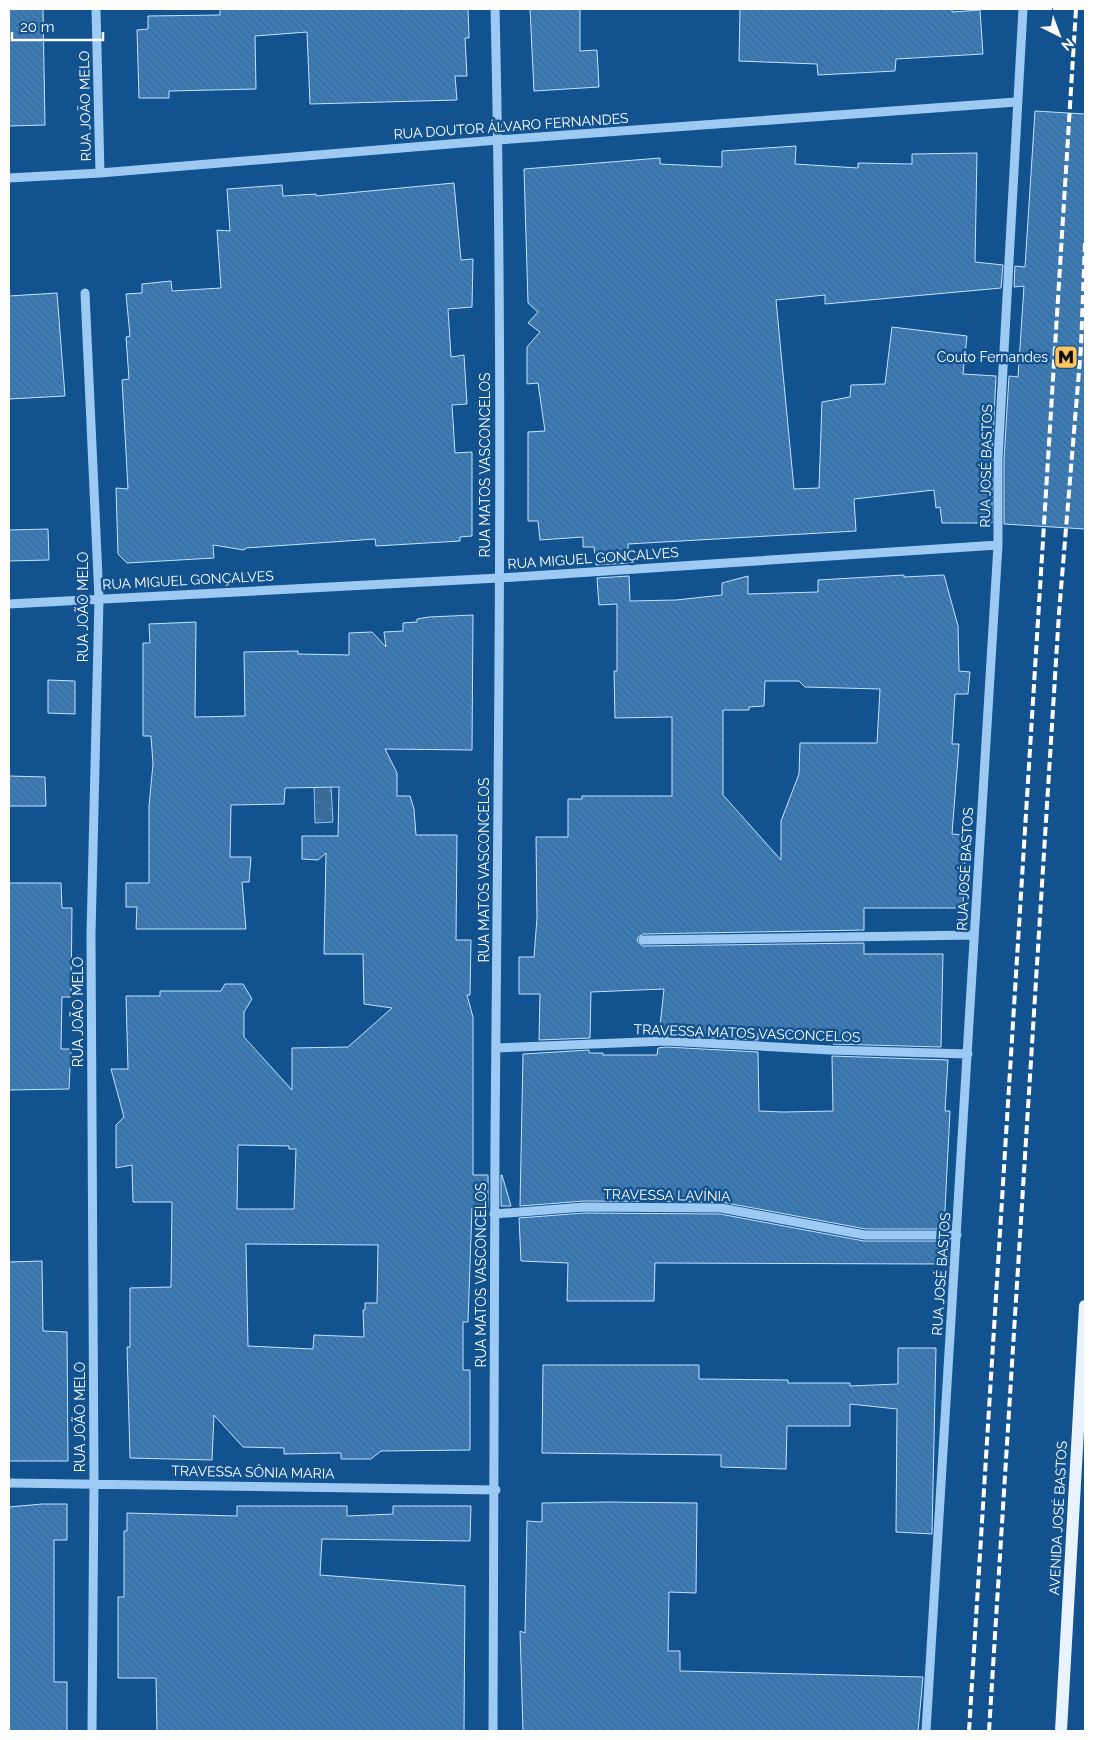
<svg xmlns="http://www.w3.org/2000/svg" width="1094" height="1740" font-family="Raleway,sans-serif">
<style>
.water{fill:url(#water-ripples);stroke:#8fc7f5}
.building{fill:url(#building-back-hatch);stroke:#c4e2fd;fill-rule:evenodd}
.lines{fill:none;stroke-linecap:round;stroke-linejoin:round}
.minor{stroke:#9dcaf2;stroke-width:9}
.major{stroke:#e8f3ff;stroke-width:12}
.rail{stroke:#fff;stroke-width:4;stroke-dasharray:9 4;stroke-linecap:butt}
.labels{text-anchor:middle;stroke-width:5;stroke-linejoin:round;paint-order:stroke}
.street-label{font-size:14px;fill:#fff;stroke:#12538f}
.poi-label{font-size:14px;fill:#fff;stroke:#12538f;text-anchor:end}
</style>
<defs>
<pattern id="water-ripples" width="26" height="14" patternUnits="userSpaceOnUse" patternTransform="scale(1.25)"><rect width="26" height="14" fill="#3a6a96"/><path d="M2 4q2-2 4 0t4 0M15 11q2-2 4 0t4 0" fill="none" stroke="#5880a6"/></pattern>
<pattern id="building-back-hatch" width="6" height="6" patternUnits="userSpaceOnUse" patternTransform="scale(1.25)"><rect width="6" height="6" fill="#3b7db9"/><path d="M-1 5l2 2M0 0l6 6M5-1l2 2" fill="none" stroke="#436788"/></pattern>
</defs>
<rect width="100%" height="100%" fill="#12538f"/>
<path class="water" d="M 314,786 L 331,786 L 333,822 L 315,823 Z"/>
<path class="building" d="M 9,9 L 43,9 L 45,125 L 9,126 Z
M 220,9 L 468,9 L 469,38 L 465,38 L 467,76 L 455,76 L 457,100 L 310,104 L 307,32 L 255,36 L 256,89 L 169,91 L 169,98 L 139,98 L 137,30 L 148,29 L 148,16 L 220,15 Z
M 530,9 L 580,9 L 580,51 L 597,50 L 599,87 L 534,91 Z
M 740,9 L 952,9 L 952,12 L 980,10 L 983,54 L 896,59 L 895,71 L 818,75 L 817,64 L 739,61 Z
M 1035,111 L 1085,114 L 1085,529 L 1004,524 L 1004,459 L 1009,376 L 1018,377 L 1024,286 L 1014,287 L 1015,266 L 1025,267 Z
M 796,146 L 795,164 L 858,168 L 858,163 L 912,164 L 912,154 L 977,153 L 975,262 L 1003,265 L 1001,288 L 825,304 L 825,295 L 776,300 L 794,489 L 819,488 L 822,402 L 850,397 L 851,385 L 885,384 L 892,327 L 967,336 L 963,374 L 996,376 L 992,459 L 992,523 L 942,523 L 940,507 L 936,508 L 934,490 L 854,499 L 856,531 L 628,544 L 629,563 L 596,565 L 594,547 L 583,547 L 583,537 L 540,540 L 538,521 L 528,521 L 528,432 L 545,431 L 538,383 L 527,384 L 527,347 L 540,332 L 528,323 L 538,312 L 528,303 L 524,169 L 660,158 L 660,164 L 722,167 L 722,151 Z
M 454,183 L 461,260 L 473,259 L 472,307 L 448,309 L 451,357 L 464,355 L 467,404 L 452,405 L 455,453 L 472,452 L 472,536 L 460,537 L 460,541 L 376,546 L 375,539 L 246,548 L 244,550 L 213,545 L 214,558 L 127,563 L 118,554 L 116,488 L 128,489 L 122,380 L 129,379 L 126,337 L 130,336 L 126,294 L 142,293 L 142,284 L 171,281 L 172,291 L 221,288 L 217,230 L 230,231 L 227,189 L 282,185 L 283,196 L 316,194 L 316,196 Z
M 57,293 L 65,396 L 9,399 L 9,296 Z
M 48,529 L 49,560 L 9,561 L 9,530 Z
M 904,575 L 904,577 L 944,575 L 958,626 L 959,671 L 970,672 L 968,694 L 955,694 L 952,744 L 959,744 L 952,834 L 966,835 L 963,908 L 864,908 L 864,930 L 643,934 L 638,937 L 637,941 L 643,946 L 864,943 L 864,954 L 943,954 L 941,1047 L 833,1044 L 834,1034 L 758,1033 L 758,1040 L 659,1035 L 664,989 L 591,992 L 590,1038 L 539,1040 L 540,994 L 519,994 L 519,957 L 534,957 L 537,918 L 536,837 L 568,837 L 568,799 L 582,799 L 582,796 L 672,796 L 672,717 L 615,718 L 614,671 L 617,671 L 617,604 L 599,605 L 597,578 L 629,576 L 630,601 L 676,600 L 722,595 L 722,583 L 748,576 L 748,594 L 818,592 L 818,580 ZM 765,681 L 799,681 L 805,687 L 880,689 L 877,743 L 800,743 L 799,774 L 781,821 L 781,860 L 723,795 L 723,710 L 749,710 L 749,707 L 764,706 Z
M 473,615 L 472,750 L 385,749 L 397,773 L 397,796 L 410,796 L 414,809 L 416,835 L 457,835 L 456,940 L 471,940 L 470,995 L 467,995 L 473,1017 L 473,1175 L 488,1175 L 488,1207 L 472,1208 L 468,1322 L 463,1322 L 463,1370 L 470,1370 L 470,1450 L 381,1451 L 371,1459 L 341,1459 L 341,1453 L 284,1454 L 284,1448 L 243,1447 L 214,1415 L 212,1460 L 130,1458 L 127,1347 L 130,1347 L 130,1288 L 171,1287 L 172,1202 L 133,1202 L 132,1165 L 116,1168 L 116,1125 L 124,1117 L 111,1069 L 128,1069 L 126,996 L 160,996 L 160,991 L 221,991 L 225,984 L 243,984 L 252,999 L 244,1012 L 244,1037 L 292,1090 L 292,1048 L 348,1047 L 392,1008 L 364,1004 L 363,954 L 324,954 L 326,853 L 318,860 L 302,859 L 302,836 L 338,836 L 339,787 L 285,788 L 284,804 L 231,805 L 230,857 L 251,857 L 249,882 L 242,882 L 246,929 L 136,929 L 137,907 L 126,907 L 126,883 L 149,883 L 149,806 L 153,764 L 151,736 L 143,736 L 143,643 L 150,643 L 149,624 L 196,622 L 195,717 L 245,716 L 244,652 L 298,651 L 298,654 L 349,655 L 349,633 L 372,632 L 386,647 L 384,632 L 403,631 L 403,623 L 417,622 L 417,619 L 429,617 ZM 238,1145 L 289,1146 L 289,1149 L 296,1149 L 294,1209 L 237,1209 ZM 246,1244 L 378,1245 L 377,1303 L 365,1303 L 365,1310 L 363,1310 L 364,1337 L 314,1335 L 313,1349 L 248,1346 Z
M 48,680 L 75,681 L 75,714 L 48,713 Z
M 9,776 L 45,777 L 46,806 L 9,806 Z
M 9,883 L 61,883 L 62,908 L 72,908 L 71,997 L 62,997 L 61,1049 L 71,1049 L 69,1089 L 9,1090 Z
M 666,1047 L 758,1052 L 759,1111 L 783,1112 L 833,1111 L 832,1056 L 948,1060 L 945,1111 L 950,1111 L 944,1229 L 866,1229 L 721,1202 L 584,1201 L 520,1206 L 523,1054 L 589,1050 L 589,1053 L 603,1053 L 603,1055 L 657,1055 L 658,1048 Z
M 501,1175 L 502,1175 L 511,1206 L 501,1206 Z
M 584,1213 L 720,1214 L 864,1241 L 944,1241 L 944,1264 L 655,1263 L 654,1301 L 567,1301 L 568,1263 L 521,1261 L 519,1218 Z
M 42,1261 L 43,1331 L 67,1332 L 68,1461 L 9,1461 L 9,1262 Z
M 898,1348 L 936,1348 L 932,1534 L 896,1532 L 897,1409 L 850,1404 L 850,1426 L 787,1426 L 786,1469 L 721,1467 L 721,1455 L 542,1453 L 543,1365 L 699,1365 L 699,1379 L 788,1380 L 788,1383 L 850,1383 L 850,1386 L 898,1384 Z
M 608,1502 L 697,1503 L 696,1593 L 669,1592 L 668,1651 L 680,1651 L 680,1671 L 923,1677 L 918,1731 L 523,1731 L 520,1631 L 525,1633 L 527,1521 L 542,1522 L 542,1503 Z
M 42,1504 L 67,1504 L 67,1540 L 54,1540 L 54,1682 L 67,1682 L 67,1731 L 9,1731 L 9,1507 Z
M 237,1506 L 347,1506 L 347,1516 L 393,1514 L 393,1506 L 471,1506 L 470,1541 L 322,1539 L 320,1575 L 465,1586 L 464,1731 L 157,1731 L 156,1678 L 118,1678 L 118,1597 L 124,1597 L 124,1531 L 127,1531 L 127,1513 L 237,1516 Z"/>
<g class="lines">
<path class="minor" d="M 96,9 L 100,173
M 9,178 L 100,173 L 498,140 L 1016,102
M 85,293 L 99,599 L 91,934 L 94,1482 L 92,1731
M 9,604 L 499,578 L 998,545
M 643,940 L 974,935
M 496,1048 L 666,1041 L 831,1050 L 968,1054
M 494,1214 L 584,1207 L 721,1208 L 865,1235 L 957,1235
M 9,1483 L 496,1490
M 493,1731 C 495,1535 493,1339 495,1143 C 498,765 504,387 495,9
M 926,1731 L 998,545 L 998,459 L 1023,9"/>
<path class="major" d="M 1061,1731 L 1085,1306"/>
<path class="rail" d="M 969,1731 L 1076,9
M 989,1731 L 1059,613 L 1081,347 L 1085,243"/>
</g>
<defs>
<g id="metro-square" transform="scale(1.25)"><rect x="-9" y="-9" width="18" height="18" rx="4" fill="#ffc35e" stroke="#12538f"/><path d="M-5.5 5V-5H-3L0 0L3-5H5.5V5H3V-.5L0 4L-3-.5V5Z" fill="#111"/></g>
</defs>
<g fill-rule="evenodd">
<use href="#metro-square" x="1066" y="357"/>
</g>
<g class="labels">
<g class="street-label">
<text transform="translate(85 106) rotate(-91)" y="5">RUA JOÃO MELO</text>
<text transform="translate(511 126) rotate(-4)" y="5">RUA DOUTOR ÁLVARO FERNANDES</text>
<text transform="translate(485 465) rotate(-90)" y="5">RUA MATOS VASCONCELOS</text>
<text transform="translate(986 466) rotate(-89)" y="5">RUA JOSÉ BASTOS</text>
<text transform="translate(593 558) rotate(-4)" y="5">RUA MIGUEL GONÇALVES</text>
<text transform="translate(188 580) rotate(-3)" y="5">RUA MIGUEL GONÇALVES</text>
<text transform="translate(83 607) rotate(-90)" y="5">RUA JOÃO MELO</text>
<text transform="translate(965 869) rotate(-87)" y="5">RUA JOSÉ BASTOS</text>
<text transform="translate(484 870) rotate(-90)" y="5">RUA MATOS VASCONCELOS</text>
<text transform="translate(78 1012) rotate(-90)" y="5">RUA JOÃO MELO</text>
<text transform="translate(747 1033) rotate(2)" y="5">TRAVESSA MATOS VASCONCELOS</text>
<text transform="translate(667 1195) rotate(1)" y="5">TRAVESSA LAVÍNIA</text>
<text transform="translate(941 1274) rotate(-86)" y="5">RUA JOSÉ BASTOS</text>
<text transform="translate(481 1275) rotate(-90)" y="5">RUA MATOS VASCONCELOS</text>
<text transform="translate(80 1417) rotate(-90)" y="5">RUA JOÃO MELO</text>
<text transform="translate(253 1472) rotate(1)" y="5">TRAVESSA SÔNIA MARIA</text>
<text transform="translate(1058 1518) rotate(-87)" y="5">AVENIDA JOSÉ BASTOS</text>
</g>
<g class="poi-label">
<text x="1048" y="362">Couto Fernandes</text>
</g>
</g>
<rect width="1094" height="1740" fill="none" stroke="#ffffff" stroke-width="20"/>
<g transform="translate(1059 35) rotate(138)" stroke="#12538f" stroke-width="4" paint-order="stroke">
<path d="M0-4L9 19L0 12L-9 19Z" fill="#ffffff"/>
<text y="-8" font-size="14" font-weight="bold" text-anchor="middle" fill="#ffffff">N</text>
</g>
<path d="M12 32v8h91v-8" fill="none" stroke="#ffffff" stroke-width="2.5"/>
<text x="20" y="32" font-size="15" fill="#ffffff" stroke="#12538f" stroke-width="4" paint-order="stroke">20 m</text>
</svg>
